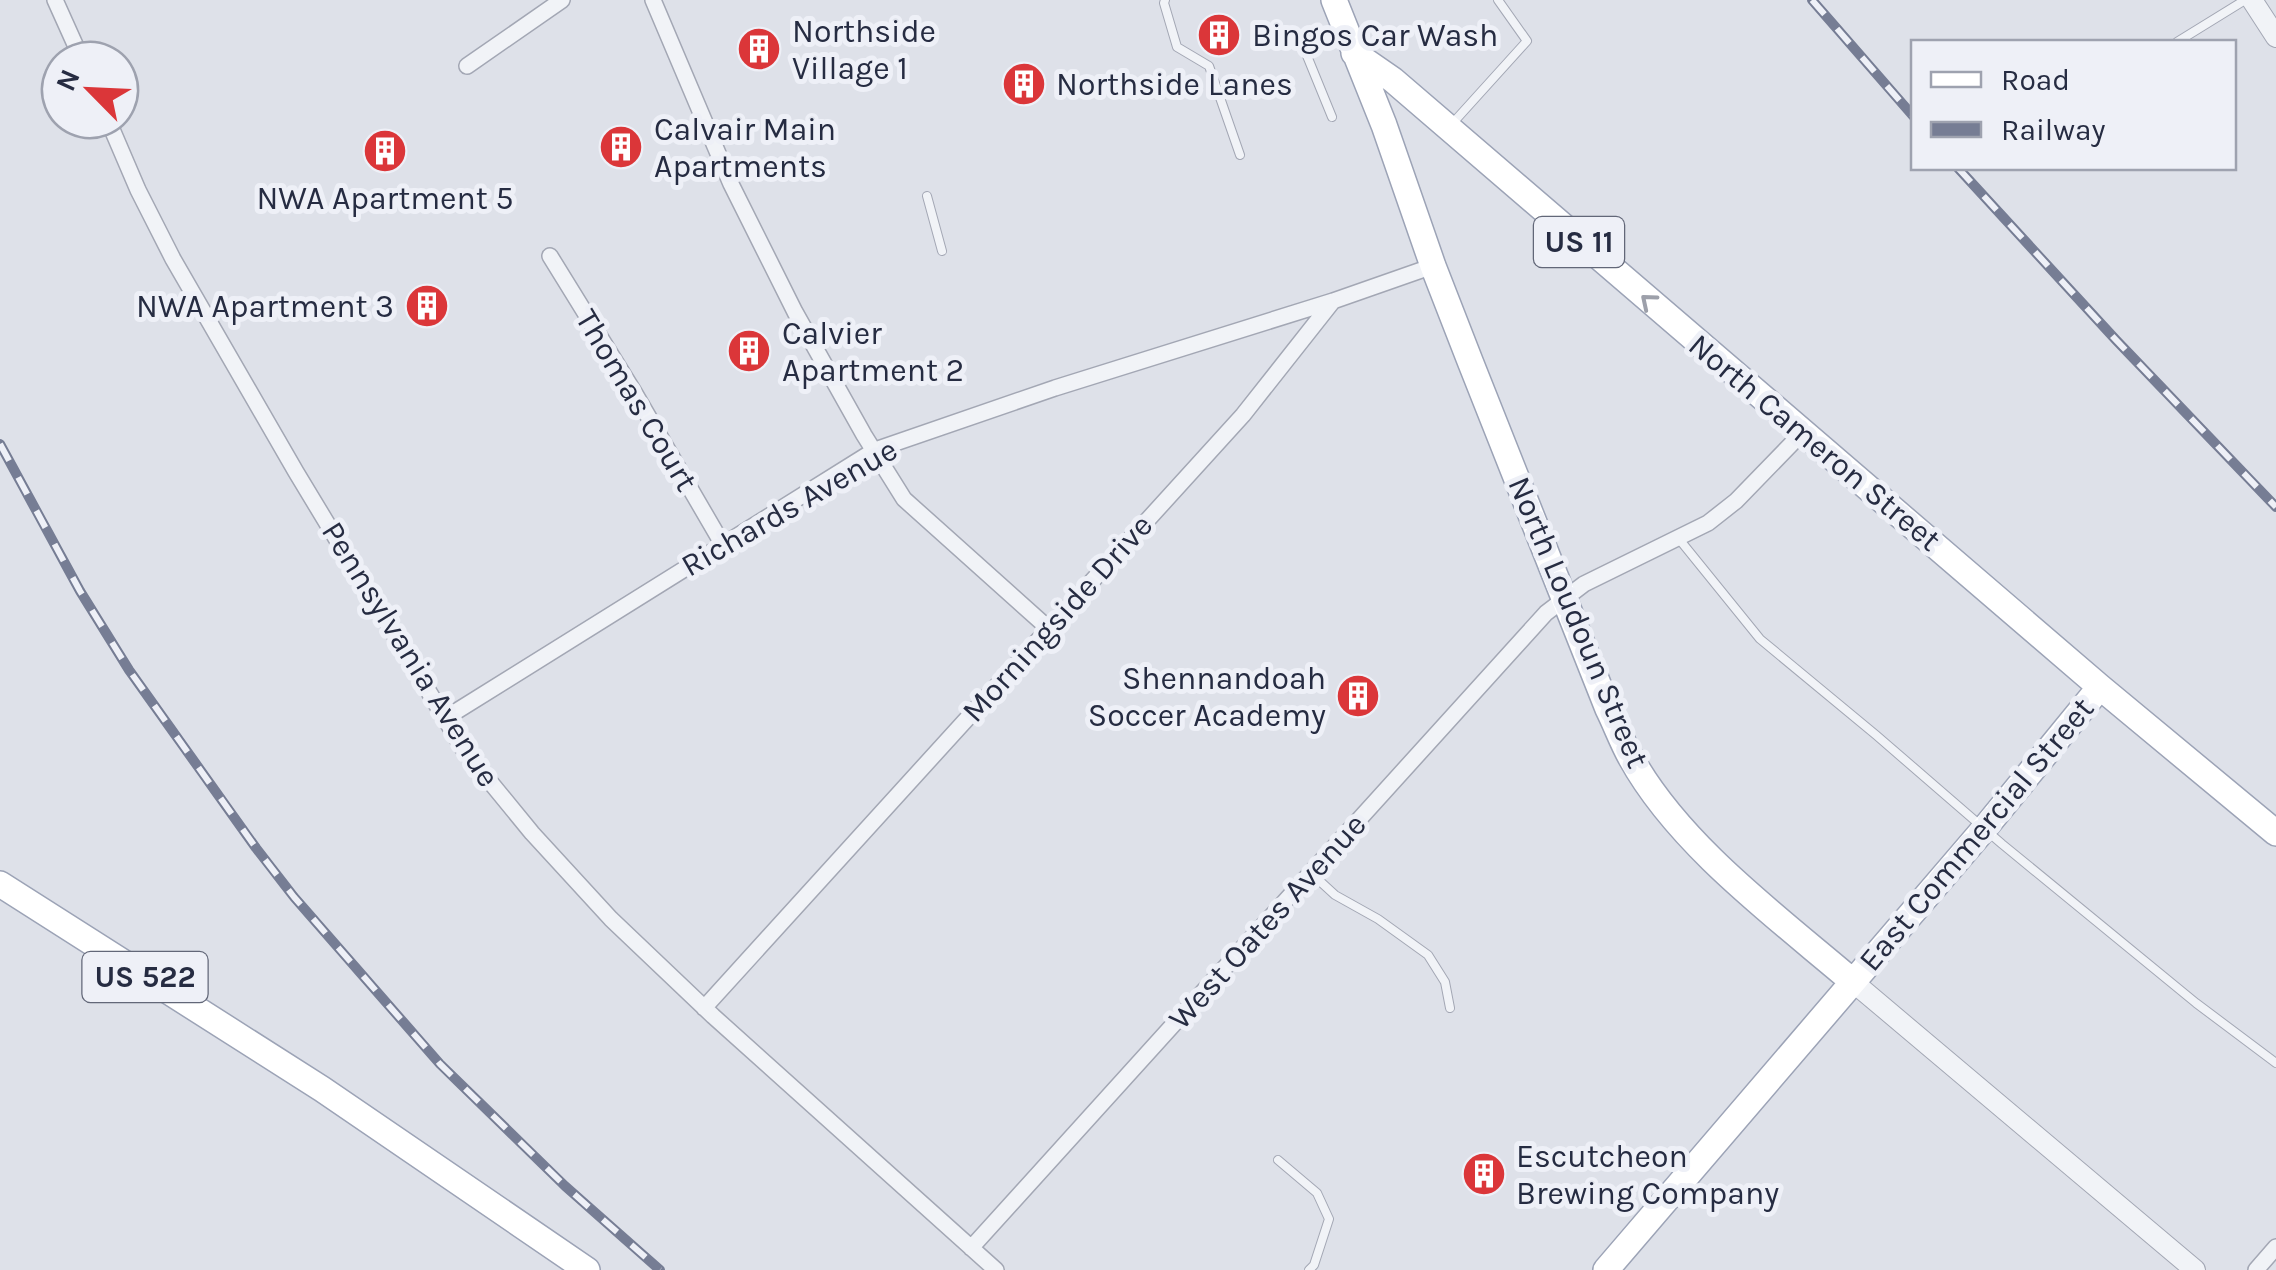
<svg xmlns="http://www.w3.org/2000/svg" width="2276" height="1270" font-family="Karla,sans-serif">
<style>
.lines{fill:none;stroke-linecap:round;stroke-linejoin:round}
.service-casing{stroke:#a3a7b4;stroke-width:10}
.minor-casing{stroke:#a3a7b4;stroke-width:18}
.tertiary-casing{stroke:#a3a7b4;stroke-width:22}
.primary-casing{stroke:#9ca3b6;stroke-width:28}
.service{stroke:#f1f3f7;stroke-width:8}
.minor{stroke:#f1f3f7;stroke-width:15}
.tertiary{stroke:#f1f3f7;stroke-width:20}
.primary{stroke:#fff;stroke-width:25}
.rail-casing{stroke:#767d94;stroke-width:10}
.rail{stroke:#eef0f7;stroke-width:6;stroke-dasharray:19;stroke-linecap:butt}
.oneway{stroke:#9da0aa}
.labels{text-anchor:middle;stroke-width:10;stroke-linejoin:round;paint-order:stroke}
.shield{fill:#eef0f7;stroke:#626778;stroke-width:2.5}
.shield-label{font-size:30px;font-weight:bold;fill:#262c42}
.poi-label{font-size:32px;fill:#262c42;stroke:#eef0f7;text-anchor:start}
.street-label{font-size:32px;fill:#262c42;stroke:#eef0f7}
</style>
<rect width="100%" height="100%" fill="#dee1e9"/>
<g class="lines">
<g class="service-casing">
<path id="service" d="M 1165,0 L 1164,3 L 1177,47 L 1209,66 L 1240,155
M 2177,42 L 2245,0
M 1332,117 L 1303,46 L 1343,30
M 1451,125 L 1527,41 L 1498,0
M 927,196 L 942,251
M 1679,539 L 1760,639 L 1876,735 L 2002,844 L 2196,1003 L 2276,1063
M 1311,873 L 1335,895 L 1378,919 L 1428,955 L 1445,982 L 1450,1008
M 1278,1160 L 1317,1193 L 1329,1219 L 1314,1265 L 1309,1270"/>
</g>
<g class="minor-casing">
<path id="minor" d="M 55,0 L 82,60
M 653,0 L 731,184 L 795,312 L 864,435 L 904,499 L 1048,628
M 467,66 L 562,0
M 108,120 L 138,190 L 173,259 L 296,472 L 464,750 L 532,833 L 611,919 L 713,1016 L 996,1270
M 550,256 L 634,392 L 723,545
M 444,719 L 875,450 L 1055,388 L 1333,301
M 704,1008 L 1243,415 L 1333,301 L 1433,266
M 971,1248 L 1546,613 L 1584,584 L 1708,523 L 1736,501 L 1803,432
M 2256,1270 L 2276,1247"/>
</g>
<g class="tertiary-casing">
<path id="tertiary" d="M 2252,0 L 2276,37
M 1852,981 L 2195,1270"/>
</g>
<g class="primary-casing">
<path id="primary" d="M 1334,0 L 1384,125 L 1433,266 L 1470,361 L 1608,709 C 1616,725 1622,742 1631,758 C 1679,845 1777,917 1852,981
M 1354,53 L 1393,80 L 2100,687 L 2276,833
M 0,884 L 322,1089 L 587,1270
M 1606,1270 L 1984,829 L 2100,687"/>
</g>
<use href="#service" class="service"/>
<use href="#minor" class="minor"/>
<use href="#tertiary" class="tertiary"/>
<use href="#primary" class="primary"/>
<g class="rail-casing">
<path id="rail" d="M 1812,0 L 1914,117
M 1958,168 L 2116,340 L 2276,507
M 0,444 L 80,591 L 129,670 L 256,848 L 294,897 L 440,1064 L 565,1186 L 660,1270"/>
</g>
<use href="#rail" class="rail"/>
</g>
<defs><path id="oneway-chevron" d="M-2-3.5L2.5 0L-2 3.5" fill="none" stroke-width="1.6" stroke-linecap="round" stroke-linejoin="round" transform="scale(2.5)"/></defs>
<use class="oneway" href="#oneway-chevron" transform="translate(1648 301) rotate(-140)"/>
<defs>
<g id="building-disc" transform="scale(2.25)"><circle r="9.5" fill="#db3639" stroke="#eef0f7"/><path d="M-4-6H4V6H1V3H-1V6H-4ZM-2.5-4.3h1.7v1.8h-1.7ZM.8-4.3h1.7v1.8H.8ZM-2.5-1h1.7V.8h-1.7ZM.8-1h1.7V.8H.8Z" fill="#fff"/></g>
</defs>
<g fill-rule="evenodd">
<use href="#building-disc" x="1219" y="35"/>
<use href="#building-disc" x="759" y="49"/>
<use href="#building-disc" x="1024" y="84"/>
<use href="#building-disc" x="621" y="147"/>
<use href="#building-disc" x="385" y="151"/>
<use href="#building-disc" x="427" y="306"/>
<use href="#building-disc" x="749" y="351"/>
<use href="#building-disc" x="1358" y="696"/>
<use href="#building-disc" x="1484" y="1174"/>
</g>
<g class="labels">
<g class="shield">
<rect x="1534" y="217" width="90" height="50" rx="8"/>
<rect x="82.5" y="952" width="125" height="50" rx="8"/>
</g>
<g class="shield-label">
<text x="1579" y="252">US 11</text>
<text x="145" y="987">US 522</text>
</g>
<g class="poi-label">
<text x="792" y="42">Northside<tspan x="792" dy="37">Village 1</tspan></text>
<text x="1252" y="46">Bingos Car Wash</text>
<text x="1056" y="95">Northside Lanes</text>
<text x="654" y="140">Calvair Main<tspan x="654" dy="37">Apartments</tspan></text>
<text x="385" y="209" text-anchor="middle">NWA Apartment 5</text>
<text x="394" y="317" text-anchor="end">NWA Apartment 3</text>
<text x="782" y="344">Calvier<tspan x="782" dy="37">Apartment 2</tspan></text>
<text x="1326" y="689" text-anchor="end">Shennandoah<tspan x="1326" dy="37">Soccer Academy</tspan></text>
<text x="1516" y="1167">Escutcheon<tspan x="1516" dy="37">Brewing Company</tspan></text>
</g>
<g class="street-label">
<text transform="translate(637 400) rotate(59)" y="11">Thomas Court</text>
<text transform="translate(1815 442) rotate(40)" y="11">North Cameron Street</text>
<text transform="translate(789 507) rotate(-30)" y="11">Richards Avenue</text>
<text transform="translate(1057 618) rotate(-48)" y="11">Morningside Drive</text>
<text transform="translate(1579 622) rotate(67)" y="11">North Loudoun Street</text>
<text transform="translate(411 654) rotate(58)" y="11">Pennsylvania Avenue</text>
<text transform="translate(1976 834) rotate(-50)" y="11">East Commercial Street</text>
<text transform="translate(1267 921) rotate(-48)" y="11">West Oates Avenue</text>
</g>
</g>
<rect x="1911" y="40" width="325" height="130" fill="#eef0f7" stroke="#9ea2af" stroke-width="2.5"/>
<rect x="1931" y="72" width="50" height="15" fill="#ffffff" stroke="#9ea2af" stroke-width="2.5"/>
<text x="2001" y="90" font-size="30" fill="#262c42">Road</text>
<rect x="1931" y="122" width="50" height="15" fill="#767d94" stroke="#9ea2af" stroke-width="2.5"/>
<text x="2001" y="140" font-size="30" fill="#262c42">Railway</text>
<g transform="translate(90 90) rotate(294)"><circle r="48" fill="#eef0f7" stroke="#9ea2af" stroke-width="2.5"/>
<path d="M0-8L18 38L0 25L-18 38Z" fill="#db3639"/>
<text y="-15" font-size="28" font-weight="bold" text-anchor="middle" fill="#262c42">N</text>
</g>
</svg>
